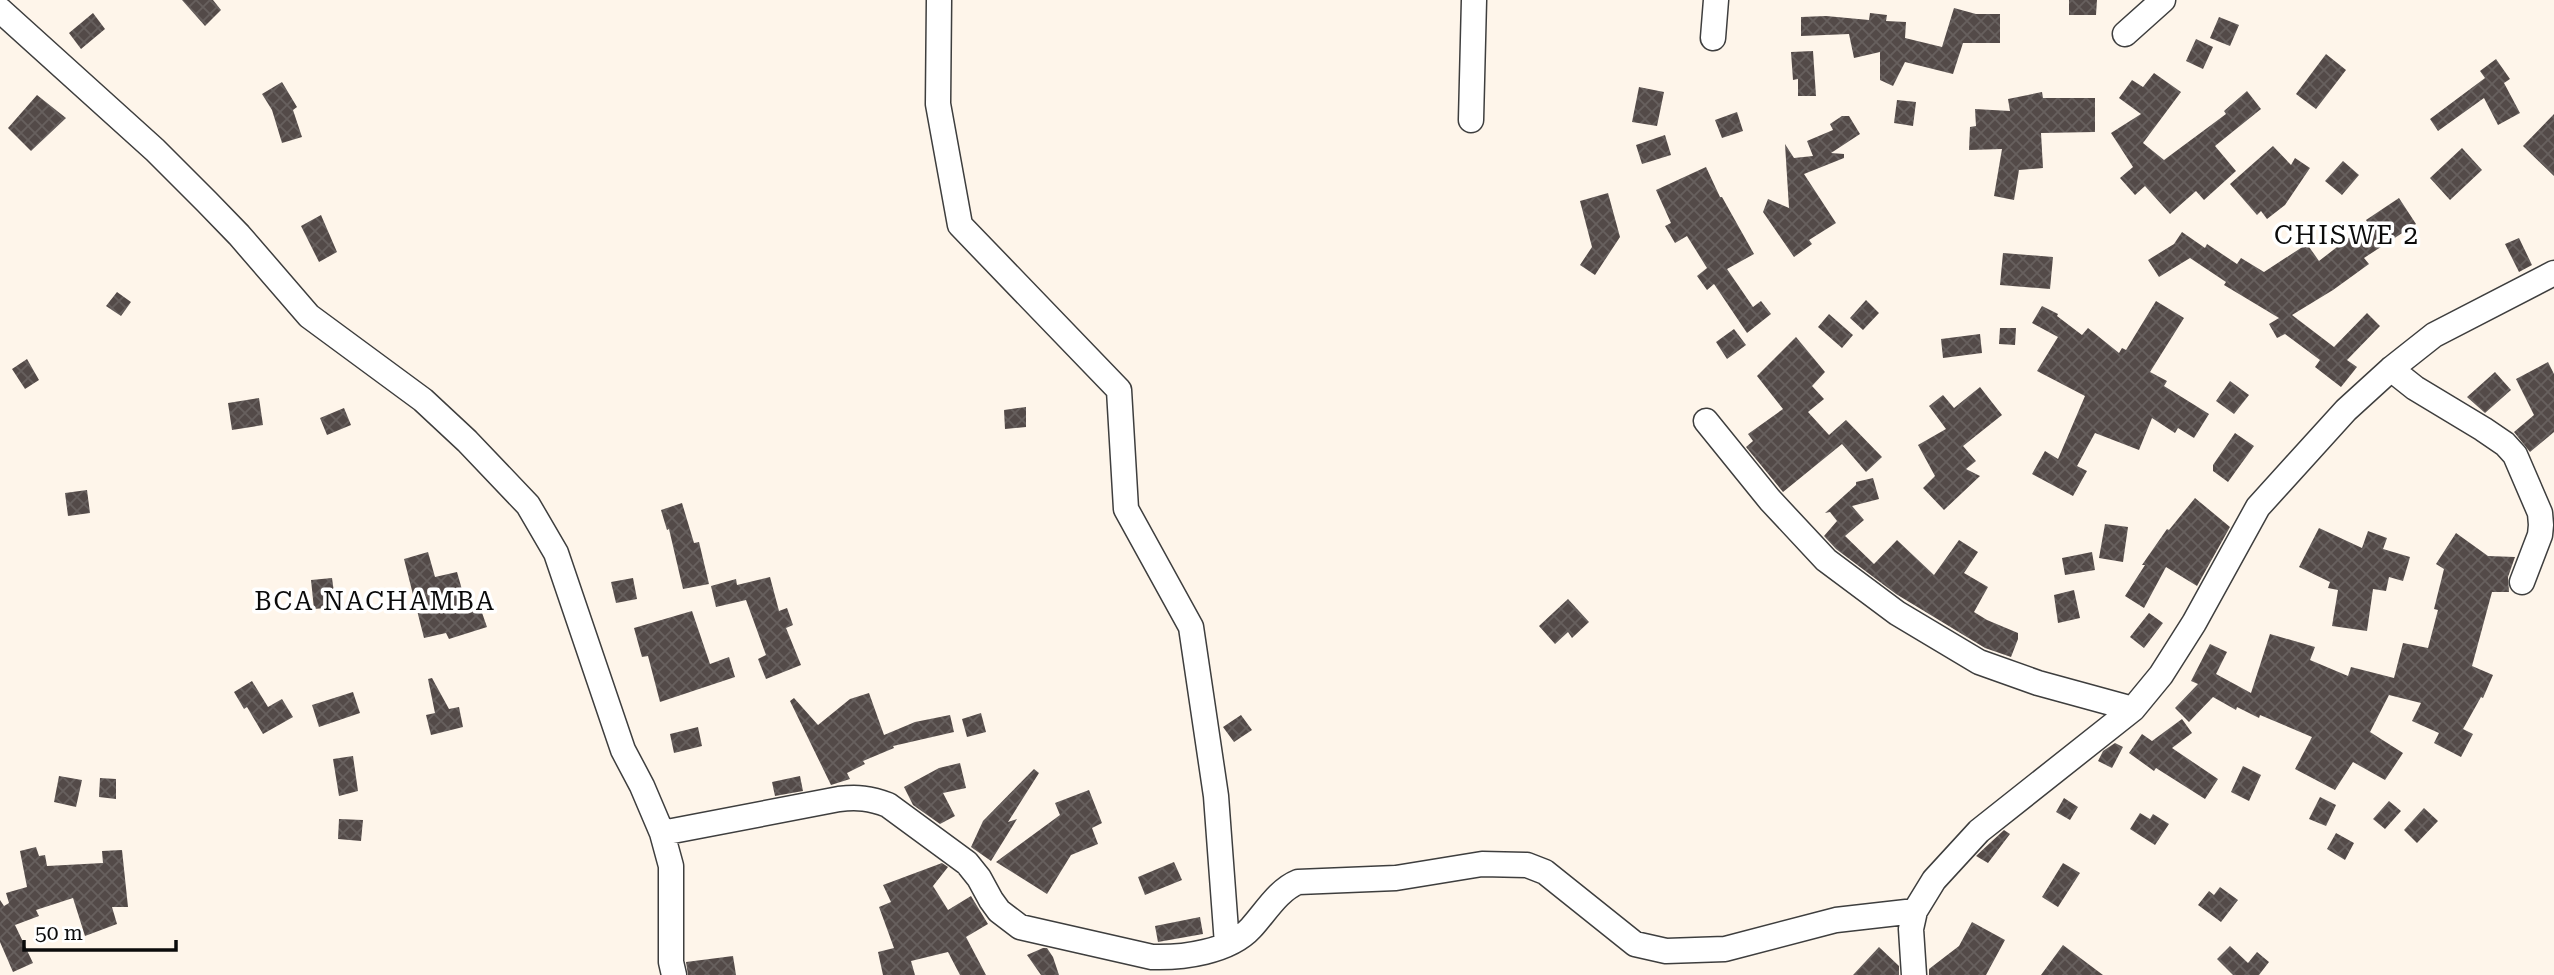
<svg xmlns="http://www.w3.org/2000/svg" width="2554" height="975" font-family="'Roboto Serif',serif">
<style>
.building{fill:url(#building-cross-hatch)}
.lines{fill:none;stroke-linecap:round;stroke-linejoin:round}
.minor-casing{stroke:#3e3e3e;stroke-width:27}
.minor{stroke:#fff;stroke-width:24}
.labels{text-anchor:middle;stroke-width:7;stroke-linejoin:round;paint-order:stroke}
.quarter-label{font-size:26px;letter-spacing:2px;fill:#0b0b0b;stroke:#fff}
</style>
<defs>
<pattern id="building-cross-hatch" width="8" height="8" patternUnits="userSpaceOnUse" patternTransform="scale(1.75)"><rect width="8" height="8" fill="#534a48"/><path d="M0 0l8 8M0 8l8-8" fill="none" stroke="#67605e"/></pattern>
</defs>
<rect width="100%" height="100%" fill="#fef5ea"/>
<path class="building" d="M 182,0 L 213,0 L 221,10 L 205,26 Z
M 2069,0 L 2097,0 L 2096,15 L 2069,15 Z
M 1954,8 L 1976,14 L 2000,14 L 2000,43 L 1963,43 L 1953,74 L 1905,62 L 1893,86 L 1880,80 L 1880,52 L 1854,58 L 1849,34 L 1801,36 L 1801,17 L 1826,16 L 1869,20 L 1870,13 L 1887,15 L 1886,21 L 1906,22 L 1905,38 L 1942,47 Z
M 93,13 L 105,29 L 81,49 L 69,33 Z
M 2219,17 L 2239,25 L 2230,46 L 2210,38 Z
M 2196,39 L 2213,47 L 2203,69 L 2186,61 Z
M 1813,51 L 1816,96 L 1798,96 L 1798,79 L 1793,80 L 1791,52 Z
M 2326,54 L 2346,70 L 2316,109 L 2296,94 Z
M 2496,59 L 2510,79 L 2504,83 L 2520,113 L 2498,125 L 2484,98 L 2438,131 L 2430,119 L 2485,78 L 2480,71 Z
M 2154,73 L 2181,92 L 2143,143 L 2164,160 L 2226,114 L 2224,111 L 2247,91 L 2261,109 L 2215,146 L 2236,171 L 2204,200 L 2196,191 L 2170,214 L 2145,186 L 2135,195 L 2120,178 L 2133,167 L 2111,133 L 2141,114 L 2119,98 L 2132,80 L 2143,87 Z
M 282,82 L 297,107 L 293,110 L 302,137 L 282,143 L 272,110 L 262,94 Z
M 1639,87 L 1664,92 L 1657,126 L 1632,122 Z
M 2042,92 L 2043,98 L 2095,98 L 2095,132 L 2041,133 L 2043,168 L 2019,170 L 2014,200 L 1994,196 L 2002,149 L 1969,150 L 1970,127 L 1976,126 L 1975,109 L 2010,111 L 2008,99 Z
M 37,95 L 66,118 L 31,151 L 8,128 Z
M 1897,100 L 1916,102 L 1913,126 L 1894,123 Z
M 1737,112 L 1743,131 L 1722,138 L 1715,120 Z
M 2554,114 L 2554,176 L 2523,146 Z
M 1842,116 L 1849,116 L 1860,134 L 1831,153 L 1844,154 L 1844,158 L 1804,174 L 1836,223 L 1809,240 L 1812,244 L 1794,257 L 1763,212 L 1768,199 L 1789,208 L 1785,144 L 1794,158 L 1813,156 L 1807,141 L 1833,130 L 1830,124 Z
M 1665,135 L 1671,155 L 1642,164 L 1636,145 Z
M 2273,146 L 2291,165 L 2295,158 L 2310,168 L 2285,205 L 2267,219 L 2261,211 L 2257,215 L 2230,184 Z
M 2462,148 L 2482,170 L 2450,200 L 2430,178 Z
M 2343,161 L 2359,175 L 2342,195 L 2325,181 Z
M 1706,167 L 1720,197 L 1722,197 L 1754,254 L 1727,269 L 1753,307 L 1761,301 L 1771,314 L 1747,333 L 1714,284 L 1707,290 L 1697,276 L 1707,268 L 1687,236 L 1675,243 L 1665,226 L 1671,223 L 1656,190 Z
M 1608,193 L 1620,237 L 1595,275 L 1580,265 L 1592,247 L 1580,201 Z
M 2399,198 L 2416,224 L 2364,258 L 2369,264 L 2333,290 L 2292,315 L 2334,347 L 2367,313 L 2380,326 L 2347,360 L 2357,367 L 2341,387 L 2315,367 L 2320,360 L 2285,334 L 2277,338 L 2269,324 L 2279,318 L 2224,285 L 2226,282 L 2190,258 L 2159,277 L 2148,260 L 2174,244 L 2182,232 L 2205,248 L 2207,244 L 2237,264 L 2241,258 L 2264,272 L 2307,244 L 2319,261 L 2368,223 L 2366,220 Z
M 321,215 L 337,252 L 319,262 L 301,226 Z
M 2519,238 L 2532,265 L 2519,272 L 2505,244 Z
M 2003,253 L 2053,257 L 2050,289 L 2000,285 Z
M 117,292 L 131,302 L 121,316 L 106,306 Z
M 1866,300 L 1879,313 L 1863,330 L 1850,318 Z
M 2156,301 L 2184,318 L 2150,372 L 2167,381 L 2164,386 L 2209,414 L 2194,438 L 2178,428 L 2175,433 L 2152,418 L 2139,450 L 2095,433 L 2077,466 L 2087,471 L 2073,496 L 2032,474 L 2045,451 L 2058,459 L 2085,396 L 2037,371 L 2058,337 L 2032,323 L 2042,306 L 2058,314 L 2057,316 L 2082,335 L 2088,328 L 2119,353 L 2122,348 L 2126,350 Z
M 1829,314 L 1853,335 L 1842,348 L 1818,327 Z
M 2000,328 L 2016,328 L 2015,345 L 1999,344 Z
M 1734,329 L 1746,345 L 1727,359 L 1716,342 Z
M 1980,334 L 1982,353 L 1943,358 L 1941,339 Z
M 1796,337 L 1825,372 L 1812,386 L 1824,399 L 1808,412 L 1829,435 L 1846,420 L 1882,457 L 1866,472 L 1842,444 L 1783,492 L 1746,447 L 1753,441 L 1748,434 L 1783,409 L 1757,376 Z
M 27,359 L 39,380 L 25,389 L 12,369 Z
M 2548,362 L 2554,374 L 2554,432 L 2530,452 L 2514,432 L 2534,415 L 2516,379 Z
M 2495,372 L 2511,390 L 2485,413 L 2467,397 Z
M 2230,381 L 2249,395 L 2234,414 L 2216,401 Z
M 1980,387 L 2002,415 L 1963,446 L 1976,461 L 1966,469 L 1980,476 L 1944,510 L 1923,488 L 1935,476 L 1918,445 L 1946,429 L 1929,406 L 1943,395 L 1954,408 Z
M 259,398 L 263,425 L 232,430 L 228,403 Z
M 1026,407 L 1026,427 L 1005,429 L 1004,410 Z
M 344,408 L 351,425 L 327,435 L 320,418 Z
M 2235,433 L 2254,446 L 2228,482 L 2213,471 L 2213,465 Z
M 1873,478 L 1879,499 L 1852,506 L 1864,520 L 1845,536 L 1874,564 L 1897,540 L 1934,575 L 1959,540 L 1978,552 L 1964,573 L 1988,587 L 1974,612 L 1987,620 L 2018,633 L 2018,639 L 2011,657 L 1985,648 L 1896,594 L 1836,549 L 1824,536 L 1837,521 L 1830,512 L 1825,513 L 1856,485 L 1856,482 Z
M 87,490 L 90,513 L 68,516 L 65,493 Z
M 2195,498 L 2230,527 L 2197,586 L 2166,567 L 2144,608 L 2125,596 L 2145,565 L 2142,565 L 2167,529 L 2169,530 Z
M 682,503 L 694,543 L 699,542 L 709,584 L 683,589 L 669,529 L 667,530 L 661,510 Z
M 2105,524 L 2128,527 L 2123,562 L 2099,558 Z
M 2319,528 L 2362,548 L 2368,531 L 2387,538 L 2383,549 L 2410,557 L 2403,581 L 2389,577 L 2386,591 L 2373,589 L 2367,631 L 2332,626 L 2338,590 L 2328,588 L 2330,582 L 2299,567 Z
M 2456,533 L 2488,556 L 2515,557 L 2508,577 L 2509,592 L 2492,592 L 2472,666 L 2493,675 L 2483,698 L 2481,697 L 2463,729 L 2473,734 L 2461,757 L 2434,743 L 2439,733 L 2412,721 L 2421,703 L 2389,695 L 2370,732 L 2403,753 L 2385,780 L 2353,762 L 2335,790 L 2295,769 L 2312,737 L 2260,715 L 2259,718 L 2237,707 L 2236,710 L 2213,697 L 2189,722 L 2175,708 L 2198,684 L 2191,681 L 2210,644 L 2227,652 L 2216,674 L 2251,693 L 2270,634 L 2315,647 L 2310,660 L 2348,676 L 2351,667 L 2394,678 L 2403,643 L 2428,648 L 2438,610 L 2434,609 L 2444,569 L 2436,564 Z
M 428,552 L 435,577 L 457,572 L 468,611 L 480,607 L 487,627 L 449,639 L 446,633 L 424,638 L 404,559 Z
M 2092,552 L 2095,570 L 2065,575 L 2062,558 Z
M 770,577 L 779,611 L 787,608 L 793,625 L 786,628 L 801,665 L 766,679 L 758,659 L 766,655 L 746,600 L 716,607 L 711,586 L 736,579 L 737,585 Z
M 332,578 L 336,607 L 314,609 L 311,580 Z
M 633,578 L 637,599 L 616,603 L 611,582 Z
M 2074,590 L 2080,618 L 2058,623 L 2054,595 Z
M 1568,599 L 1589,622 L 1572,638 L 1568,632 L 1555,644 L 1539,626 Z
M 692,611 L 710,664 L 729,657 L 735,677 L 660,702 L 648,656 L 642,657 L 634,628 Z
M 2149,613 L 2163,623 L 2144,648 L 2130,637 Z
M 432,678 L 449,709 L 459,707 L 463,727 L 431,735 L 426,715 L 435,713 L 428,679 Z
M 252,681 L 268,707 L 282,699 L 293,717 L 263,734 L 247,707 L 244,709 L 234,692 Z
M 353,692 L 360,713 L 319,727 L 312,705 Z
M 869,693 L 884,735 L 915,722 L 950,715 L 954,732 L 893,746 L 894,748 L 863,761 L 865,764 L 847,773 L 850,779 L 831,785 L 790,701 L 794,698 L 818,725 L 850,699 Z
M 981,713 L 986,732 L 967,737 L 962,719 Z
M 1241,715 L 1252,730 L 1234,742 L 1223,727 Z
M 2182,719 L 2192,733 L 2172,748 L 2218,779 L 2205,799 L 2156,768 L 2154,771 L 2129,753 L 2142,734 L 2152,741 Z
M 698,727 L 702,746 L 674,753 L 670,734 Z
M 2115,743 L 2123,747 L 2112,768 L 2098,761 L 2103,751 Z
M 353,756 L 358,791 L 339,796 L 333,759 Z
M 960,763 L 966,788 L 943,793 L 955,816 L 940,824 L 913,805 L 904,787 L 939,768 Z
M 2243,766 L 2261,775 L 2249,801 L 2231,792 Z
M 1034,769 L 1039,773 L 1008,822 L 1017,819 L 991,861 L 971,847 L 983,821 Z
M 59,776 L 82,780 L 76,807 L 54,802 Z
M 800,776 L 803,791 L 775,796 L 772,782 Z
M 100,778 L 116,779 L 116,799 L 99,797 Z
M 1089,790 L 1102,823 L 1092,828 L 1098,844 L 1071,855 L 1047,894 L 996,862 L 1060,815 L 1055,803 Z
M 2320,797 L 2336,805 L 2326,826 L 2309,819 Z
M 2064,798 L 2078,807 L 2070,820 L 2056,812 Z
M 2389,801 L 2401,811 L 2385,829 L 2373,819 Z
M 2424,808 L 2438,821 L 2417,843 L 2404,830 Z
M 2140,813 L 2150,819 L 2153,814 L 2169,824 L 2155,845 L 2130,829 Z
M 339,819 L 363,820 L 361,841 L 338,839 Z
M 2004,830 L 2010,834 L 1988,863 L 1976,856 Z
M 2336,833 L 2354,843 L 2345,860 L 2327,849 Z
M 36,847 L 39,856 L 45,855 L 47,866 L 103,863 L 102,851 L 122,850 L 128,907 L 112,907 L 117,924 L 85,936 L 73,898 L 36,910 L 39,916 L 15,925 L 33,963 L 13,972 L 0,942 L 0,900 L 4,906 L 9,903 L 6,893 L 27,887 L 20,851 Z
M 1174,862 L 1182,880 L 1145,895 L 1138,877 Z
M 942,863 L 948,867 L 933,886 L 948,910 L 971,896 L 988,924 L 966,937 L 986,975 L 960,975 L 948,952 L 911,961 L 915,975 L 883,975 L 878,952 L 894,948 L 879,907 L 891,902 L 883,885 Z
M 2063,863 L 2080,873 L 2058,907 L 2042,897 Z
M 2220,887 L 2238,900 L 2221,922 L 2198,905 L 2209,891 L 2214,895 Z
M 1200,917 L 1203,934 L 1158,942 L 1155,926 Z
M 1972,922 L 2005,940 L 1986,975 L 1929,975 L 1929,969 L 1959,946 Z
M 2063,945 L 2103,975 L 2041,975 Z
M 2230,946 L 2248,963 L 2257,952 L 2269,962 L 2259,975 L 2233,975 L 2217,959 Z
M 1879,947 L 1899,966 L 1899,975 L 1853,975 Z
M 1043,948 L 1047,948 L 1053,957 L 1059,975 L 1041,975 L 1027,955 Z
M 733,956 L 736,975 L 688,975 L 686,962 Z"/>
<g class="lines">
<g class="minor-casing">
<path id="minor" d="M 939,0 L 938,104 L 960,225 L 1119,390 L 1126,509 L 1191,627 L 1216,796 L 1227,944
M 0,10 L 155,150 L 207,202 L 239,235 L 309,316 L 423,400 L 467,441 L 528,505 L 556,553 L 623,750 L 642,786 L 662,833 L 671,866 L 671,962 L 674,975
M 2125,34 L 2163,0
M 1713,38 L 1716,0
M 1471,120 L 1474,0
M 2391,369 L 2415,388 L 2483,429 L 2505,444 L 2515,455 L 2540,513 L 2541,525 L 2540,535 L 2522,582
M 1706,421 L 1770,500 L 1826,560 L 1897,613 L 1979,662 L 2038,683 L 2133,709
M 662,833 L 839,799 C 857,797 870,798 888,805 L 967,863 L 979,878 L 991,900 L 999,911 L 1020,927 L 1152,957 C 1183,958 1229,952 1251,928 C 1265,913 1278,890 1298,882 L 1396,878 L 1482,864 L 1527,865 L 1545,872 L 1635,944 L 1666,951 L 1725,949 L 1836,920 L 1915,911 L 1934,880 L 1979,831 L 2133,709 L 2161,675 L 2194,623 L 2258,507 L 2346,410 L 2391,369 L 2434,335 L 2554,273
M 1914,975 L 1911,929 L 1915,911"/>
</g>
<use href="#minor" class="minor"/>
</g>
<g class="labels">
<g class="quarter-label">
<text x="2347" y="244">CHISWE 2</text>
<text x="375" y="610">BCA NACHAMBA</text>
</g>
</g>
<path d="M24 940v10h152v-10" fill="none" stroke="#0b0b0b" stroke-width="3.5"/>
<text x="35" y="940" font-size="21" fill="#0b0b0b" stroke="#ffffff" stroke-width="5" paint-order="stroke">50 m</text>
</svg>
